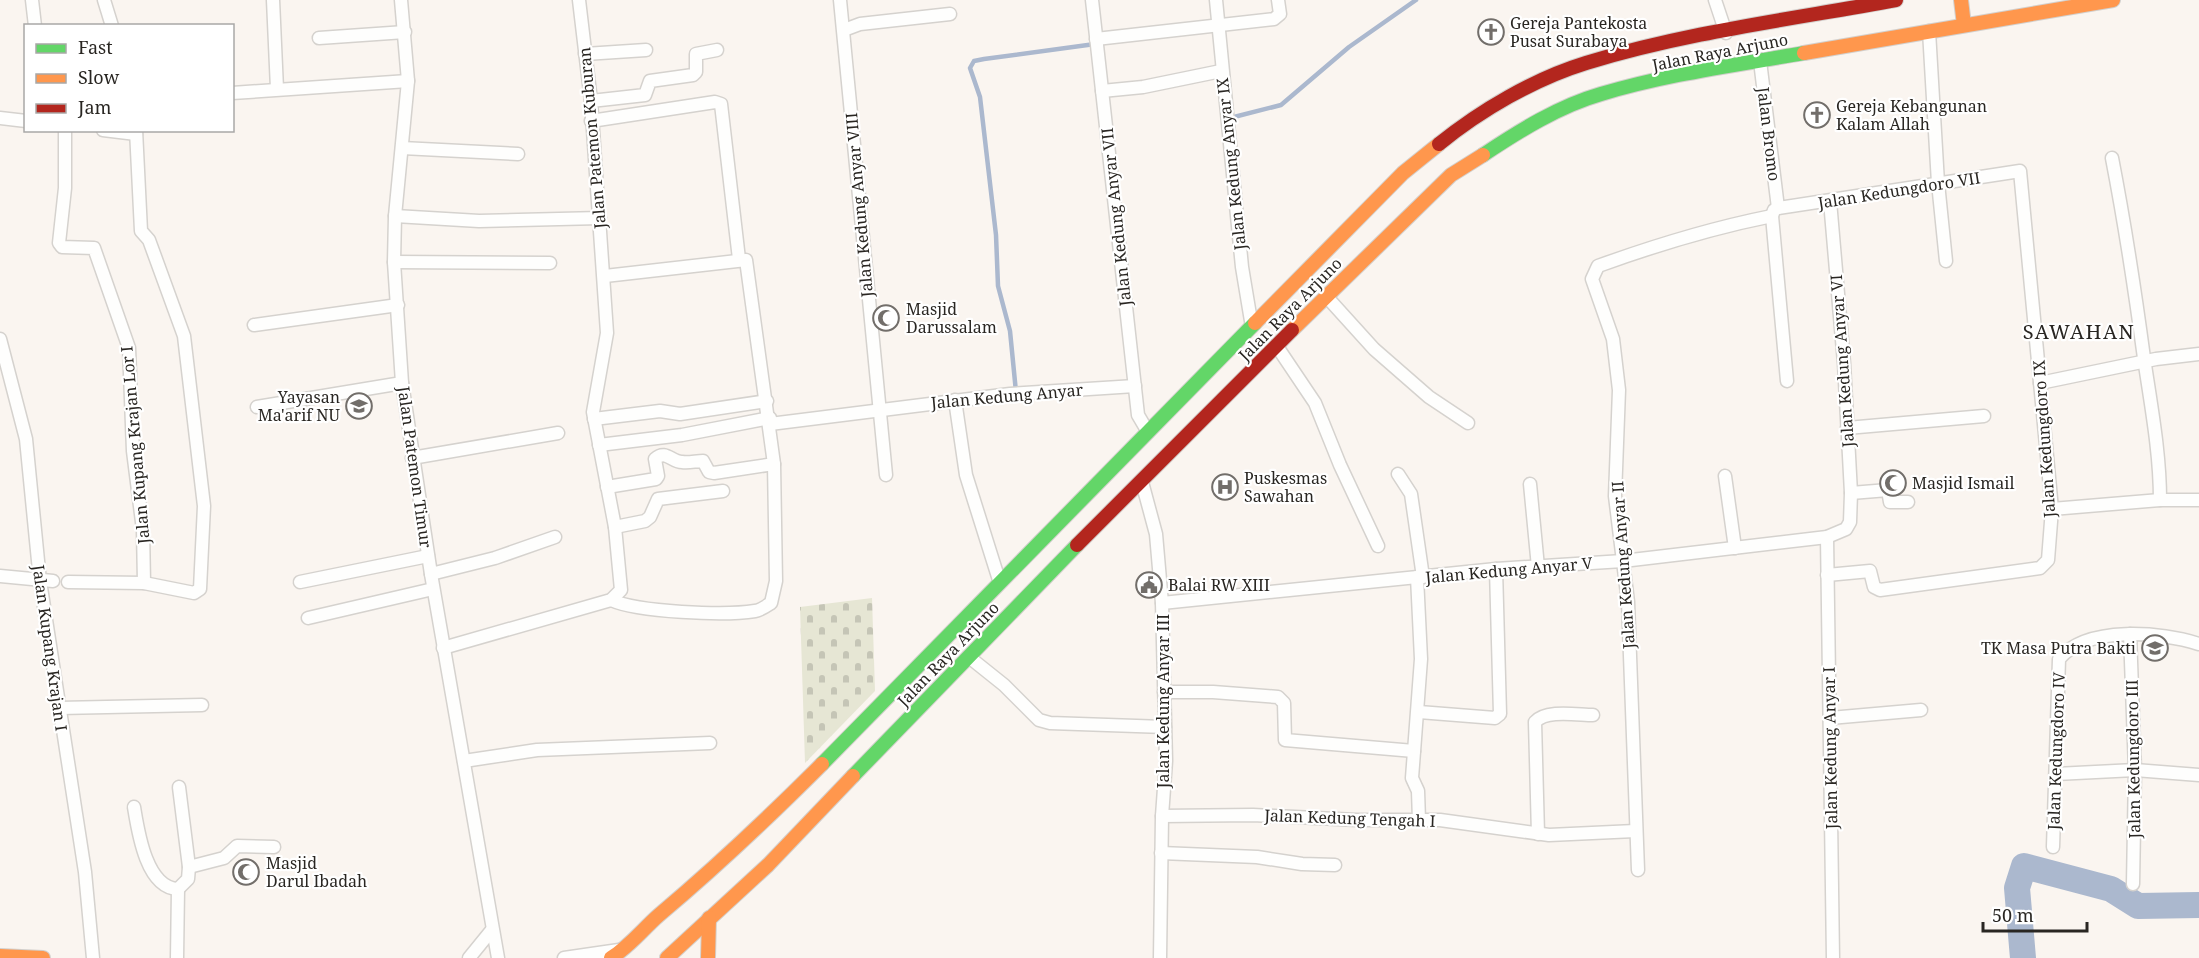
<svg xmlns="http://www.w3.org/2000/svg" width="2199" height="958" font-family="'Noto Serif',serif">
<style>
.cemetery{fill:url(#cemetery-stones)}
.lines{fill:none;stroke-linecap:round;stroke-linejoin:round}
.stream{stroke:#abb8ce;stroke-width:4.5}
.river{stroke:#abb8ce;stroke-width:26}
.street-casing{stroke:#d5d2ce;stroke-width:15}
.fast-casing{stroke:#d3d0cd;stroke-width:16}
.slow-casing{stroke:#d3d0cd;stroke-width:16}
.jam-casing{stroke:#d3d0cd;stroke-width:16}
.street{stroke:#fefefd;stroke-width:12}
.fast{stroke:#63d668;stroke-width:14}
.slow{stroke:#ff974d;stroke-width:14}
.jam{stroke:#b3261e;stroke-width:14}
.labels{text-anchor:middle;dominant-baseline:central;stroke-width:4.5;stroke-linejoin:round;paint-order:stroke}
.poi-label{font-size:16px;fill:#292622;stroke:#fff;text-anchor:start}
.street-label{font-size:16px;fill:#292622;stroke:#fff}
.quarter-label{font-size:20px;letter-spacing:1.5px;fill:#292622;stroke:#fff}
</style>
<defs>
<pattern id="cemetery-stones" width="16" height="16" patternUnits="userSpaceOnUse" patternTransform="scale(1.5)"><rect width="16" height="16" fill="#e6e6d4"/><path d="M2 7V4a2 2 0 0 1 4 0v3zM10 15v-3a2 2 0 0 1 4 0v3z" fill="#c5c5b6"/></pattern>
</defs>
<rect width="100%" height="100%" fill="#faf5f0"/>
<polygon class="cemetery" points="872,598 875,691 805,763 800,607"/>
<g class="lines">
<g class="stream">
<polyline points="1230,118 1281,105 1349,47 1416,0"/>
<polyline points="1016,392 1010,331 998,286 996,235 980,97 970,68 974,61 984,59 1095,44"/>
</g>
<polyline class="river" points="2023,958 2017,888 2024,866 2111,889 2138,906 2199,905"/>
<g class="street-casing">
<g id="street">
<polyline points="32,0 35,26"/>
<polyline points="104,0 112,26"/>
<polyline points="273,0 277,89"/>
<polyline points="401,0 408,81 395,216 394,262 402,383 431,574 498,958"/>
<polyline points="840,0 886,475"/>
<polyline points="1092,0 1138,415 1148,432"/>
<polyline points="1216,0 1242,267 1252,327"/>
<polyline points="1715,0 1726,33"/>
<polyline points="844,30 860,24 950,14"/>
<polyline points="1929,31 1938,183 1946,261"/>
<polyline points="319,38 405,32"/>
<polyline points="1096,39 1274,19 1280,14 1278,0"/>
<polyline points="585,54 646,50"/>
<polyline points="1760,61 1778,208"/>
<polyline points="1102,91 1143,87 1221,71"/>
<polyline points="232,93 408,81"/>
<polyline points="591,101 645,95 650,81 693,75 696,72 696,54 717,50"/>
<polyline points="0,118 26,121"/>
<polyline points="591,121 715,102 721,104 739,259"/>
<polyline points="65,130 65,188 59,243 62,247 94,248 129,348 133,451 143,530 144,583"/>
<polyline points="103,130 136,134"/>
<polyline points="402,148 518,154"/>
<path d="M2112,158C2125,225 2135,291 2144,358C2151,406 2160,452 2160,500"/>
<polyline points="1778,208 2020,171 2052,509 2048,560 2040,568 1880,590 1874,587 1870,571 1827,575"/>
<polyline points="1774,210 1772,216 1787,381"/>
<polyline points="395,216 479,221 600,218"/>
<polyline points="394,262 550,263"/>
<path d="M605,276L746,260L774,464L776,581L771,603C765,607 761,610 755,611C724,616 638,612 611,600"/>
<polyline points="1326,296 1374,349 1429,397 1468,423"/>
<polyline points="254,325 398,305"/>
<polyline points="0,339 26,439 40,581 85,872 93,958"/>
<polyline points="1276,345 1315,403 1340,465 1378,546"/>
<polyline points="2040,383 2156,359 2199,354"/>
<polyline points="955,400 966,475 999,580"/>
<polyline points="257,407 402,383"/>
<polyline points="594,419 660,411 680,414 767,401"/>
<polyline points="770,424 1010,394 1135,386"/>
<polyline points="1847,428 1984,416"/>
<polyline points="599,445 682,435 770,418"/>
<polyline points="412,458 558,433"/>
<polyline points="1398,474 1411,494 1423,577"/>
<polyline points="1725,476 1735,548"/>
<polyline points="1142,482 1156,534 1162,603 1166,761 1162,816 1160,958"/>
<polyline points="1530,484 1538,567"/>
<path d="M607,487L656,479L658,476L655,459C666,449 671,462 682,462C689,463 696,461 703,461L709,472L714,473L774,464"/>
<polyline points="1851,493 1888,490 1890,502 1908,502"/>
<polyline points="2052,509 2160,500 2199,500"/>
<polyline points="615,527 645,521 650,517 658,499 723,491"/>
<polyline points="1827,537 1833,958"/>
<polyline points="431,574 495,558 555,537"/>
<polyline points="0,576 53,581"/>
<polyline points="1417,577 1421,659 1412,778 1418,791 1419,820"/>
<polyline points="68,582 144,583 194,593 200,589 204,506 184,336 149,240 141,231 136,130"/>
<polyline points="300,582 428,556"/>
<polyline points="1162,603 1496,569 1623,561 1827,537 1846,529 1850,522 1851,493 1844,363 1830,201"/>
<polyline points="308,618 433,589"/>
<polyline points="2130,634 2135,770 2133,884"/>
<polyline points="443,648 611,600 621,590 615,527 593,412 607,333 591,101 579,0"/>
<polyline points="969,657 1004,685 1039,720 1050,723 1165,727"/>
<polyline points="1164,692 1213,692 1278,697 1284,703 1285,740 1414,751"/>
<polyline points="59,708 202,705"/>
<polyline points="1419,712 1495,718 1500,714 1496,569"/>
<polyline points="1830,718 1921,710"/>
<polyline points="464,761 537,750 710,743"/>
<polyline points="2056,774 2135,770 2199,775"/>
<path d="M134,807C138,831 146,888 178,889L188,879L189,867L179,787"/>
<polyline points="1162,816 1253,815 1357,820 1440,820 1549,835 1635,831"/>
<path d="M1538,834L1535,722C1546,709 1578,715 1593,715"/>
<path d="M2053,847L2059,659C2087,625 2162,632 2199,644"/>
<polyline points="1161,853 1257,857 1302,864 1335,865"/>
<polyline points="189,867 224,858 237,846 274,847"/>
<path d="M1638,870L1628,602L1615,496L1619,390L1613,339L1592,279L1598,266C1656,245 1712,228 1772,216"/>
<polyline points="177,958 178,889"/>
<polyline points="469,958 491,931"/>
<polyline points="564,958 619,950"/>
</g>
</g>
<g class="fast-casing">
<g id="fast">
<path d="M1483,155C1519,131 1559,106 1601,94C1667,74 1737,65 1804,53"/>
<polyline points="822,764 1255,323"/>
<polyline points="853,776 1077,545"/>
</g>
</g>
<g class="slow-casing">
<g id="slow">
<polyline points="1961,0 1964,25"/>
<polyline points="1804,53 2113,0"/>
<polyline points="1255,323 1403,173 1439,144"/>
<polyline points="1292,330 1451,175 1483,155"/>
<polyline points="0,956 43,958"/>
<path d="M611,958C630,946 643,929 659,915C716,867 769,817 822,764"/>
<polyline points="667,958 768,865 853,776"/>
<polyline points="708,958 709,918"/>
</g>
</g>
<g class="jam-casing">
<g id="jam">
<path d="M1439,144C1481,110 1534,79 1586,63C1687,32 1793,19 1896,0"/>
<polyline points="1077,545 1292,330"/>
</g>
</g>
<use href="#street" class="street"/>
<use href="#fast" class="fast"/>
<use href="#slow" class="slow"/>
<use href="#jam" class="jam"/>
</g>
<defs>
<g id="church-ring" transform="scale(1.35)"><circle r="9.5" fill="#fff" stroke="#726e6a" stroke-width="1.5"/><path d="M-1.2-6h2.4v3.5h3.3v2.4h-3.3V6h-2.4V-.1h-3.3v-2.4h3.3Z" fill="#726e6a"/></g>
<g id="mosque-ring" transform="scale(1.35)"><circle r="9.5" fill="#fff" stroke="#726e6a" stroke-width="1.5"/><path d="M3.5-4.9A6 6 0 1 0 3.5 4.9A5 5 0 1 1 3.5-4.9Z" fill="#726e6a"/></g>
<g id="school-ring" transform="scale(1.35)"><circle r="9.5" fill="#fff" stroke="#726e6a" stroke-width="1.5"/><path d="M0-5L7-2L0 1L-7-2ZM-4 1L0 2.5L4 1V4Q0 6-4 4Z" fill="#726e6a"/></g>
<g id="hospital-ring" transform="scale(1.35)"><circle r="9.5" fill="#fff" stroke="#726e6a" stroke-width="1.5"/><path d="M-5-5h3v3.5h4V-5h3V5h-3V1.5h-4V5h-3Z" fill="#726e6a"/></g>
<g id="civic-ring" transform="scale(1.35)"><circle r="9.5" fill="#fff" stroke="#726e6a" stroke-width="1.5"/><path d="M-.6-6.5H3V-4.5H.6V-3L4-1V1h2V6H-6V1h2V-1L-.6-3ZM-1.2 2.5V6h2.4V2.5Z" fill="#726e6a"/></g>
</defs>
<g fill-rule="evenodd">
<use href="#church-ring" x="1491" y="32"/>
<use href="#church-ring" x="1817" y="115"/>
<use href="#mosque-ring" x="886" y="318"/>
<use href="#school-ring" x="359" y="406"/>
<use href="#mosque-ring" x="1893" y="483"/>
<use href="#hospital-ring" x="1225" y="487"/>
<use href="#civic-ring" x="1149" y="585"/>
<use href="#school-ring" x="2155" y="648"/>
<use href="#mosque-ring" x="246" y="872"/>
</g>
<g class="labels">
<g class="poi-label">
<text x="1510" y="23">Gereja Pantekosta<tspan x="1510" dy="18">Pusat Surabaya</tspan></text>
<text x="1836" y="106">Gereja Kebangunan<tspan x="1836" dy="18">Kalam Allah</tspan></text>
<text x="906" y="309">Masjid<tspan x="906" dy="18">Darussalam</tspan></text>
<text x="340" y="397" text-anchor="end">Yayasan<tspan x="340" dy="18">Ma'arif NU</tspan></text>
<text x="1244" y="478">Puskesmas<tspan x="1244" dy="18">Sawahan</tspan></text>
<text x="1912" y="483">Masjid Ismail</text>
<text x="1168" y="585">Balai RW XIII</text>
<text x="2136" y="648" text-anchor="end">TK Masa Putra Bakti</text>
<text x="266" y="863">Masjid<tspan x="266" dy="18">Darul Ibadah</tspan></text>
</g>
<g class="street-label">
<text transform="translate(1720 52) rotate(-11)">Jalan Raya Arjuno</text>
<text transform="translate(1769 134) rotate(83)">Jalan Bromo</text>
<text transform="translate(592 138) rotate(-95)">Jalan Patemon Kuburan</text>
<text transform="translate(1231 164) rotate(-96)">Jalan Kedung Anyar IX</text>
<text transform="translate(1899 190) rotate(-9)">Jalan Kedungdoro VII</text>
<text transform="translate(859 205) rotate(-95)">Jalan Kedung Anyar VIII</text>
<text transform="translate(1116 217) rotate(-96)">Jalan Kedung Anyar VII</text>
<text transform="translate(1290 309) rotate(-45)">Jalan Raya Arjuno</text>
<text transform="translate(1842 361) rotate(-94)">Jalan Kedung Anyar VI</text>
<text transform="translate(1007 396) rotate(-5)">Jalan Kedung Anyar</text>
<text transform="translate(2044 439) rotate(-94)">Jalan Kedungdoro IX</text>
<text transform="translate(135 445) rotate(-95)">Jalan Kupang Krajan Lor I</text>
<text transform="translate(415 467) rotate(82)">Jalan Patemon Timur</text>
<text transform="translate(1623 565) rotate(-94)">Jalan Kedung Anyar II</text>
<text transform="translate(1509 570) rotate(-5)">Jalan Kedung Anyar V</text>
<text transform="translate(50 648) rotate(82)">Jalan Kupang Krajan I</text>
<text transform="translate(948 654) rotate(-46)">Jalan Raya Arjuno</text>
<text transform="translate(1163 701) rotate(-90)">Jalan Kedung Anyar III</text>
<text transform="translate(1830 748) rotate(-91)">Jalan Kedung Anyar I</text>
<text transform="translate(2056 751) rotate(-88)">Jalan Kedungdoro IV</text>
<text transform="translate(2133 759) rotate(-91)">Jalan Kedungdoro III</text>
<text transform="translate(1350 818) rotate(2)">Jalan Kedung Tengah I</text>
</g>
<g class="quarter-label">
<text x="2079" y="331">SAWAHAN</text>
</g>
</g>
<rect x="24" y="24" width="210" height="108" fill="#ffffff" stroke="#a9a8a7" stroke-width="1.5"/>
<rect x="36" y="44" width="30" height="9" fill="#63d668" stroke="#a9a8a7" stroke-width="1.5"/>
<text x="78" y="54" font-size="18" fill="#292622">Fast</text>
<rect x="36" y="74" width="30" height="9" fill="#ff974d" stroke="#a9a8a7" stroke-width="1.5"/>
<text x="78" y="84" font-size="18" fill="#292622">Slow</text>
<rect x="36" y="104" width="30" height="9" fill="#b3261e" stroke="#a9a8a7" stroke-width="1.5"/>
<text x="78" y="114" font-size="18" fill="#292622">Jam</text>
<path d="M1983 922v9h104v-9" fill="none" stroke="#292622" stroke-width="3"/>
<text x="1992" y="922" font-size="18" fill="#292622" stroke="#ffffff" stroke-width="4.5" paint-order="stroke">50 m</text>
</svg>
